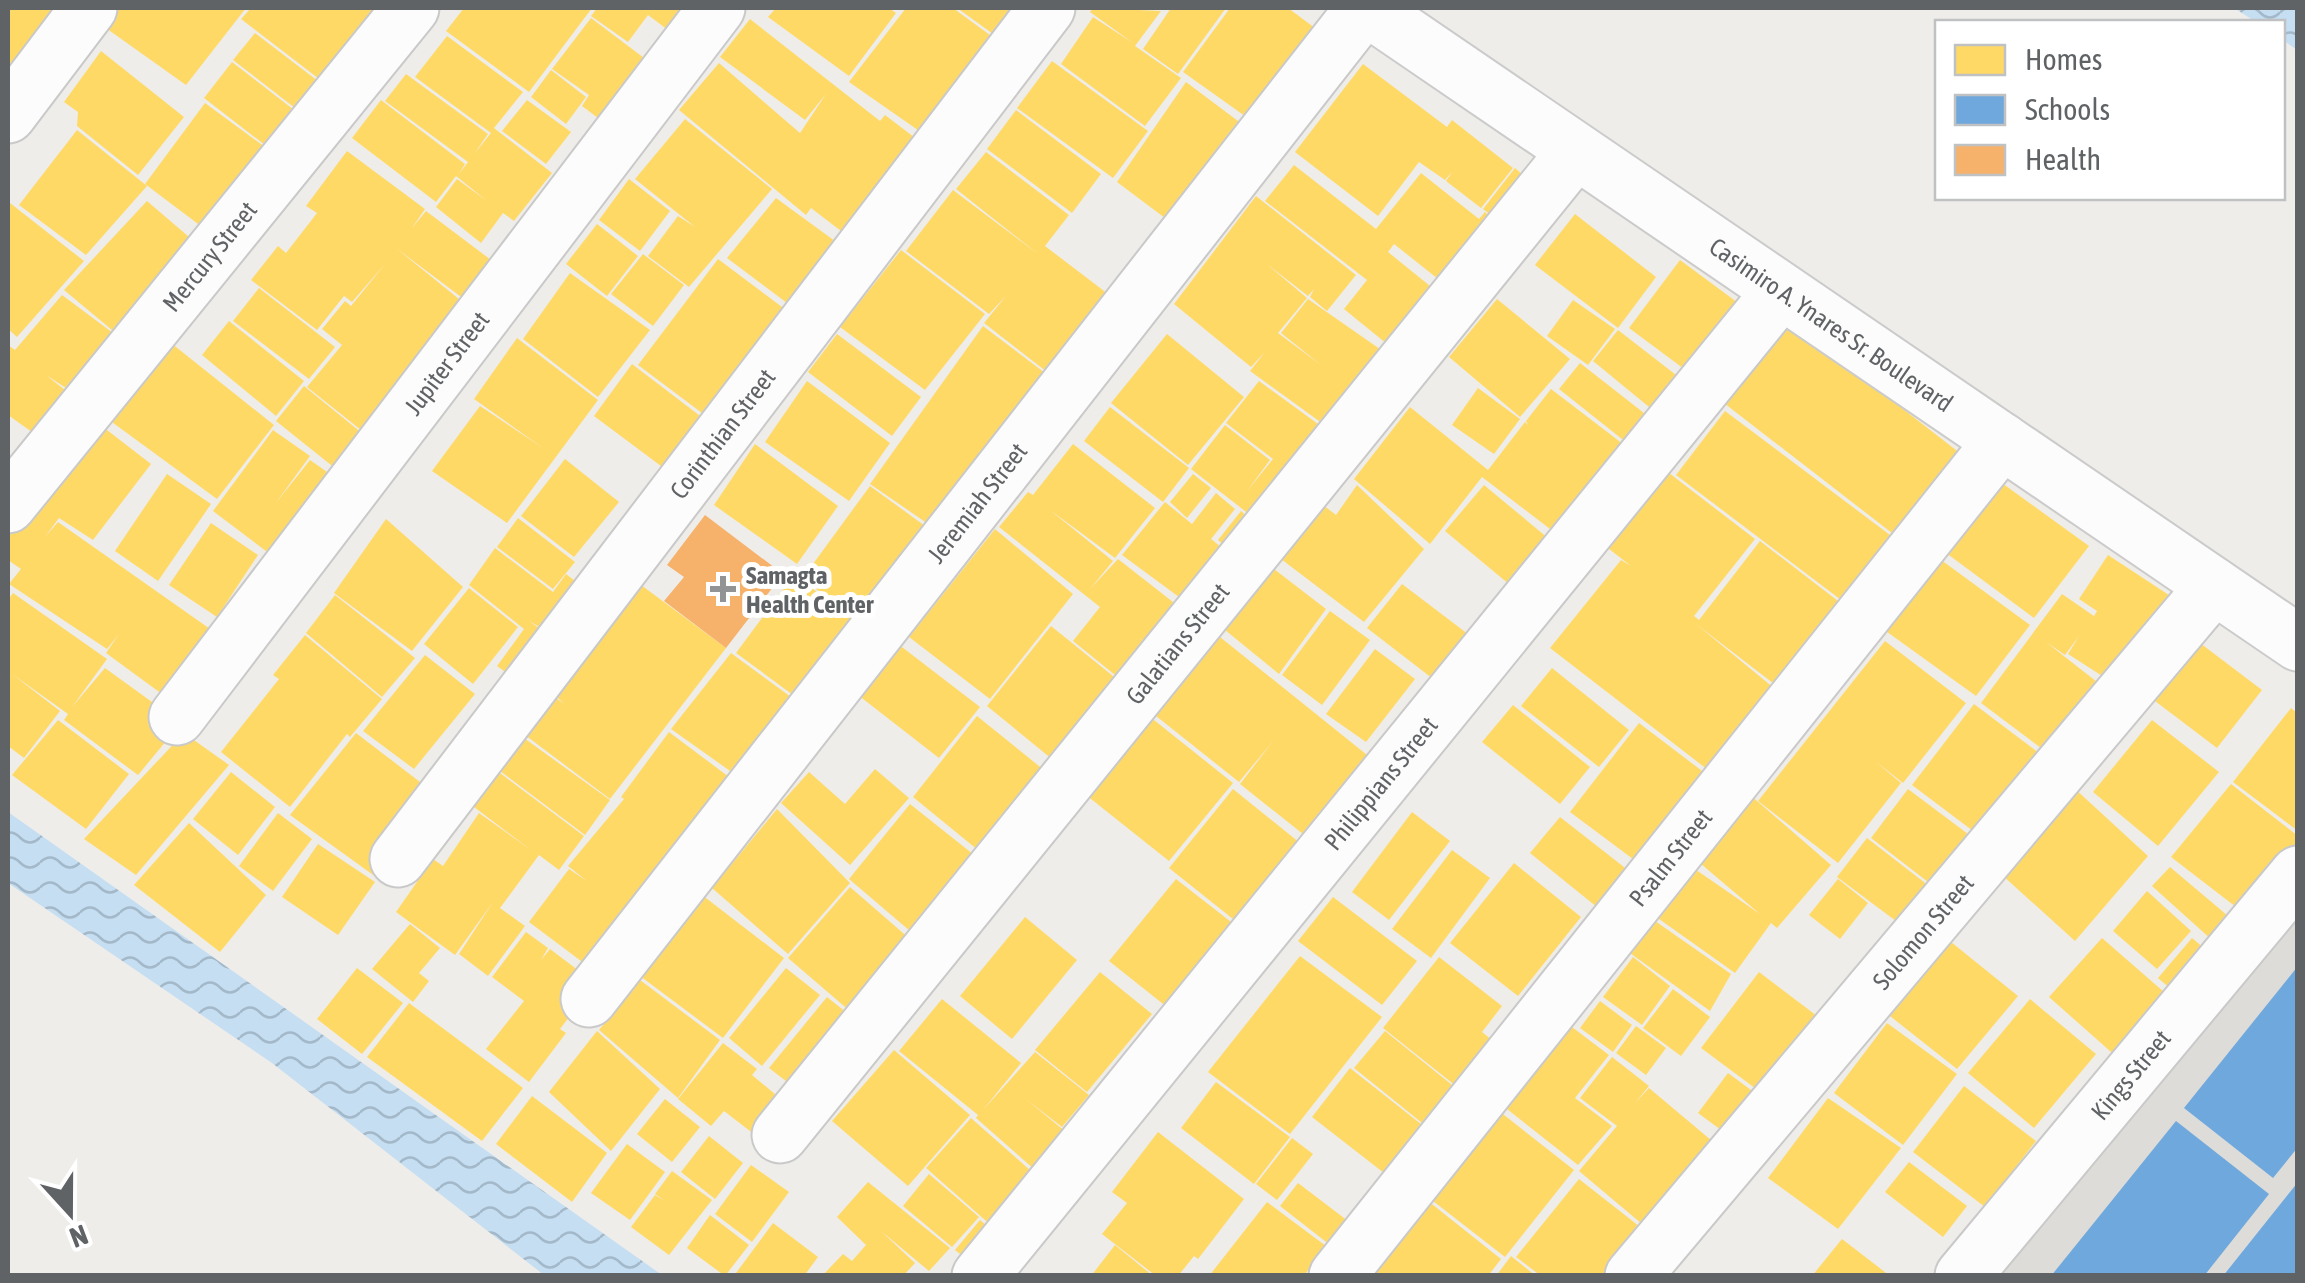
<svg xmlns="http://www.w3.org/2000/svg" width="2305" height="1283" font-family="'Asap Condensed',sans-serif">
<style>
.education{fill:#dedcd9}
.water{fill:url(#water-waves)}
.homes{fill:#ffd966}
.schools{fill:#6fa8dc}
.health{fill:#f6b26b}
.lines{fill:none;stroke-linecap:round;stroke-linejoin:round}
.minor-casing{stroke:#c9c9c9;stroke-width:59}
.secondary-casing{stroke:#cccbcb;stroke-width:59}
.minor{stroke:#fdfcfc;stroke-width:55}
.secondary{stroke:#fdfcfc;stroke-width:55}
.poi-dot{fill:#929394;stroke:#fff;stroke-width:4}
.labels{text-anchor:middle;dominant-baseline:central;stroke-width:10;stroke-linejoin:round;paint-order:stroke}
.street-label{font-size:25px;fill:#606366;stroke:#fff}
.poi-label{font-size:25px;font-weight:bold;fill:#606366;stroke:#fff;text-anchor:start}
</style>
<defs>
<pattern id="water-waves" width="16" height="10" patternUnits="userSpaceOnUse" patternTransform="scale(2.5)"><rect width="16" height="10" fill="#c5def2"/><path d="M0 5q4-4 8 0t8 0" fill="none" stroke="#a3b8c8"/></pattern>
</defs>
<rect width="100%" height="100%" fill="#efedea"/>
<polygon class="education" points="2297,901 2297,1275 1998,1275"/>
<g class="water">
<polygon points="2234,8 2297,8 2297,50 2283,40 2282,22 2256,22"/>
<polygon points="8,812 662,1275 544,1275 272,1063 8,883"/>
</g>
<g class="homes">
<polygon points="8,8 67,8 8,102"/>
<polygon points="117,8 246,8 186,85 103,26"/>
<polygon points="251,8 398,8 336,92 241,19"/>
<polygon points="464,8 592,8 529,92 446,31"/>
<polygon points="597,8 703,8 680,39 648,15 628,42 591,16"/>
<polygon points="776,8 889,8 896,13 849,76 768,17"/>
<polygon points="906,8 953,8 994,38 925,135 849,82"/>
<polygon points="957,8 1034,8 1007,44"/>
<polygon points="1093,8 1161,11 1135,46 1181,78 1145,126 1061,64 1093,17 1133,43 1090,12"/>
<polygon points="1171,8 1226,8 1178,74 1143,49"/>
<polygon points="1230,8 1288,8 1334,42 1266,131 1183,72"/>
<polygon points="591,18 660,70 614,130 582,106 589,95 552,69"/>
<polygon points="750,19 880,121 885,115 931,150 858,244 811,208 806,215 679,110 719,63 800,133 826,94 805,120 720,57"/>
<polygon points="255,33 335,94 313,122 233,60"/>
<polygon points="447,36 523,92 494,128 552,173 514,221 503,213 481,243 436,207 457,179 487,201 456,176 436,202 352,138 381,100 465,164 459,174 468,162 385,101 406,74 488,134 474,154 491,133 415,77"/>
<polygon points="101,51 184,117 138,175 77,126 78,112 64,102"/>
<polygon points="1052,61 1148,131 1113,178 1017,108"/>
<polygon points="232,62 311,123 283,159 204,98"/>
<polygon points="1363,64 1447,127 1452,120 1513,168 1481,208 1446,181 1452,172 1445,180 1419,162 1378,216 1295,152"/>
<polygon points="551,70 586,97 566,124 531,97"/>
<polygon points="1186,82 1254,133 1185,233 1117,182"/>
<polygon points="527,100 571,132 546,164 502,131"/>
<polygon points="205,103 280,158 218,239 145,184"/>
<polygon points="1016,110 1101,174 1072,213 987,149"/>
<polygon points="685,119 772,189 689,287 648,256 678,216 695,227 635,179"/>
<polygon points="77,130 147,186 86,255 19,205"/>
<polygon points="347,151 425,209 412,228 426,211 511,275 481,312 396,248 480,316 394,389 361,430 307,387 342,345 322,329 345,301 351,306 385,264 352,302 344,296 317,330 251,280 278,246 286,253 317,213 306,206"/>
<polygon points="986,152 1069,215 1045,246 1129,310 1047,372 984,323 1006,296 989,314 906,251 953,190 1038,254 956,189"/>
<polygon points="1294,165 1376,229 1421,173 1479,219 1485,212 1508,232 1457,294 1394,244 1388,252 1451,303 1387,344 1344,309 1367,280 1265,201"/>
<polygon points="1515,168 1541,191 1510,230 1483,209"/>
<polygon points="629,179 670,211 640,251 599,220"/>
<polygon points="1256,196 1356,275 1327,311 1310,297 1314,289 1308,296 1268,265 1307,298 1278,333 1321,365 1281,333 1308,299 1400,363 1341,437 1250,371 1265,352 1251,367 1174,304"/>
<polygon points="776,198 854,255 807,318 727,258"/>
<polygon points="147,201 203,249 130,345 64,290"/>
<polygon points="10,203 84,261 17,337 8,329"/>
<polygon points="1575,214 1656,277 1618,328 1535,265"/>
<polygon points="597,224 638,256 607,296 566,264"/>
<polygon points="901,250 985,314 925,390 840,327"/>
<polygon points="643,254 684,285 653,326 611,294"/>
<polygon points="718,259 798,319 718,425 638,365"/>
<polygon points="1680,260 1753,314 1703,383 1629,328"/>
<polygon points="570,273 650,330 598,397 523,339"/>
<polygon points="259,288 335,347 309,379 233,321"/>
<polygon points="62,295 113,333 66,388 46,375 80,402 46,442 8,415 8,345 15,350"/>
<polygon points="1497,299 1570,359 1520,417 1449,357"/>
<polygon points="1573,300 1615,329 1588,365 1547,336"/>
<polygon points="1784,317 1965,457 1901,540 1720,400"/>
<polygon points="229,321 304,381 276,416 202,355"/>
<polygon points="983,326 1057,382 947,537 870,484"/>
<polygon points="1618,330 1698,392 1671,425 1593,361"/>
<polygon points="837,334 921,397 892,436 808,372"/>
<polygon points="1167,334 1244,397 1188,465 1111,403"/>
<polygon points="517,338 598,400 507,523 432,471 480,406 543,448 474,399"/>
<polygon points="171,343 274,425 217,499 105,417"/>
<polygon points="1580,363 1658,424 1637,451 1559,389"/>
<polygon points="632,364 712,425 673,475 594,416"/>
<polygon points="807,381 890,443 849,501 765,442"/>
<polygon points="1259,381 1340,440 1268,529 1191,469 1225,425 1270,460 1247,491 1273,459 1226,423"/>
<polygon points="304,386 379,447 351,481 276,421"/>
<polygon points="1478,388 1520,419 1494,454 1452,425"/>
<polygon points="1551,389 1640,457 1571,545 1482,477 1430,544 1354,479 1410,407 1488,470 1525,422 1528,425 1526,421"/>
<polygon points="1110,407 1189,468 1163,502 1084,441"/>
<polygon points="1725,411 1902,544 1853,609 1676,475"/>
<polygon points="85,413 151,464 93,540 59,518 45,537 58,522 230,643 181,708 106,653 119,634 107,649 9,584 21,569 8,560 8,510"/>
<polygon points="273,430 310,456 275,504 310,460 347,486 287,567 213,511"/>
<polygon points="755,444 838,506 797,564 714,505"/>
<polygon points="1073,444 1155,508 1115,558 1050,510 1113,561 1090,589 1118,559 1196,620 1165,658 1138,637 1163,659 1136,692 1073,641 1100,607 999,527 1028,492 1033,495"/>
<polygon points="565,459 619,502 574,557 521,516"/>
<polygon points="1660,466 1755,539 1694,616 1699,620 1760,541 1851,611 1787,694 1696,624 1785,697 1721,780 1550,648 1621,560 1631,566 1600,542"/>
<polygon points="167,474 211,504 158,581 115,551"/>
<polygon points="1193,474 1211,488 1187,518 1170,502"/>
<polygon points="1995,478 2089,546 2034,618 1942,550"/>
<polygon points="1357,485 1424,549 1364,622 1281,559 1323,505 1336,515"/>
<polygon points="1484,485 1566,553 1527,599 1445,531"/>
<polygon points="870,486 943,539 874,630 802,579"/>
<polygon points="1216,493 1235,509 1211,539 1240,562 1198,611 1122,555 1165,502 1192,524"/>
<polygon points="1241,511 1259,526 1235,555 1218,540"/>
<polygon points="518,518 575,562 553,589 497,547"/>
<polygon points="386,519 463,587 412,651 334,593"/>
<polygon points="211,523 258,555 217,617 169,585"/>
<polygon points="995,529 1073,594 990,699 909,637"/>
<polygon points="495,548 553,592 566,574 588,591 555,636 529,621 553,638 519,682 497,666 524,629 469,585"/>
<polygon points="2108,555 2181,603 2124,690 2068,654 2079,636 2065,655 2046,642 2106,689 2053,757 1981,703 2062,594 2094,616 2097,611 2079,599"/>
<polygon points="1937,557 2030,625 1976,696 1883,629"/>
<polygon points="1274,569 1326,609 1279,674 1225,630"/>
<polygon points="794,575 867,629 808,706 736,653"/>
<polygon points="1402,584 1485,647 1450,692 1367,628"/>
<polygon points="641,585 726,648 610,799 525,735 555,697 564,704 556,696"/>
<polygon points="469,588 518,627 473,684 424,644"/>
<polygon points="13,593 107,659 72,707 105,668 181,723 138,775 64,720 68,714 12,674 60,711 24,758 8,746 8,600"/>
<polygon points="335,595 415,658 382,697 306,633"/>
<polygon points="1330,611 1370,640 1322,705 1282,675"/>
<polygon points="1051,626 1134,693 1069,773 987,706"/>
<polygon points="305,635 382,699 350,737 347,734 290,807 221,752 279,679 273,675"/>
<polygon points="1220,637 1387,771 1323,850 1240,784 1274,740 1239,782 1156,716"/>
<polygon points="2196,640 2262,690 2217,748 2151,698"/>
<polygon points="1885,641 1966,703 1903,783 1875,761 1901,783 1838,863 1758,801"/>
<polygon points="898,644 980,707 939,758 858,695"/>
<polygon points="1375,649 1415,679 1366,742 1326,714"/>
<polygon points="731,653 810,711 747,783 671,729"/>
<polygon points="425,655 475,694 414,769 363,731"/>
<polygon points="1552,668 1629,730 1599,767 1521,706"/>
<polygon points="1974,704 2047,759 1985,840 1912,785"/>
<polygon points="1513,705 1590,767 1560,804 1482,742"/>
<polygon points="2291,708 2298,714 2298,831 2233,782"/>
<polygon points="977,716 1060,783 995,864 913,797"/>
<polygon points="1149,716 1233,783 1169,861 1086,795"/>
<polygon points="58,720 129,774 86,829 12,775"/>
<polygon points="2152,720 2219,772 2158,846 2093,792"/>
<polygon points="1639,723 1714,780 1645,868 1570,812"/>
<polygon points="669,732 745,789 605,979 529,922 569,869 587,881 568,866 624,799 621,797"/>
<polygon points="184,733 229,765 136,875 84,839"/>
<polygon points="356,733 437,795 376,877 290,815"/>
<polygon points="524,738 610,800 585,835 500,771"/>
<polygon points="875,769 909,798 850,865 781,803 809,772 845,804"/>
<polygon points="231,772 275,807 238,855 193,819"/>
<polygon points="500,773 584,836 559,870 539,855 500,908 525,926 488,976 459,954 493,902 455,955 396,912 433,859 443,866 479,813 531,850 474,807"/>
<polygon points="2231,784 2298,836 2298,856 2249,917 2171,857"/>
<polygon points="2073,787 2148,856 2075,941 2002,875"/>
<polygon points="1233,789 1316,856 1253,935 1169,868"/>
<polygon points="1908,789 1980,843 1941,892 1871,838"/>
<polygon points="1749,794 1831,865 1777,928 1771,923 1735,973 1652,914 1689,865 1760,914 1694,858"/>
<polygon points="910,804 993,870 930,948 849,879"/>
<polygon points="777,809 850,883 788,954 712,888"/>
<polygon points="1412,812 1450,841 1389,920 1352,892"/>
<polygon points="278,813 312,839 273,891 239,866"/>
<polygon points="1560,817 1638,878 1608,916 1530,853"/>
<polygon points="189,823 266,895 220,952 134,885"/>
<polygon points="1867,838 1938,893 1908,930 1837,877"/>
<polygon points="318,844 375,882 338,935 282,897"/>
<polygon points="1452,850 1490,878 1431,958 1392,929"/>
<polygon points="1514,863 1581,917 1518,996 1450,943"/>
<polygon points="2170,867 2241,927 2222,949 2152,886"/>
<polygon points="1176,879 1249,936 1182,1019 1109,961"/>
<polygon points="1838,879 1868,903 1840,939 1809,915"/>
<polygon points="850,887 926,953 865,1024 788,958"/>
<polygon points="2147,891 2191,931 2157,969 2113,931"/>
<polygon points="702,895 784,958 723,1038 640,976"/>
<polygon points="1333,897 1417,961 1382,1005 1298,941"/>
<polygon points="1648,916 1731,974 1710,1011 1623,948"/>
<polygon points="1025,917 1077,960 1012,1039 960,996"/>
<polygon points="410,924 440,948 419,973 429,981 413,1002 372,969"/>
<polygon points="526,932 548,948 541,960 550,949 595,983 560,1029 566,1033 529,1082 486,1049 524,1001 492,977"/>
<polygon points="2102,938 2172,999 2119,1059 2049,997"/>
<polygon points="2192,938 2218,960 2185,1001 2158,978"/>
<polygon points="1951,942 2018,996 1957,1069 1890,1016"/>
<polygon points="1300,956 1382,1017 1290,1134 1208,1072"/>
<polygon points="1439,957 1502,1006 1482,1032 1502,1048 1466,1094 1383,1028"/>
<polygon points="1633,957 1670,986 1642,1025 1603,997"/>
<polygon points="357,968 403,1003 362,1054 317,1019"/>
<polygon points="786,968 820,995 762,1066 729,1038"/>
<polygon points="1100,972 1152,1014 1087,1092 1035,1050"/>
<polygon points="1759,972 1829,1025 1771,1100 1701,1048"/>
<polygon points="640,980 720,1040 678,1098 599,1030"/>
<polygon points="1673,989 1710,1017 1681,1056 1643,1028"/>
<polygon points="827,997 861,1024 804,1095 769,1068"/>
<polygon points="942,999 1021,1063 983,1110 1035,1052 1089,1095 1062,1127 1027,1100 1083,1146 1053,1186 976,1118 978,1115 899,1051"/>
<polygon points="2030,999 2096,1054 2034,1128 1968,1073"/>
<polygon points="1600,1001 1632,1025 1613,1052 1580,1028"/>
<polygon points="409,1003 523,1088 482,1141 367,1057"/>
<polygon points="1560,1018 1609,1055 1575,1098 1612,1126 1578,1165 1493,1098"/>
<polygon points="1887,1023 1957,1074 1903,1145 1834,1093"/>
<polygon points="1636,1026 1666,1048 1646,1075 1616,1053"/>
<polygon points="597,1031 660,1089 611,1151 549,1092"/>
<polygon points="1385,1031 1462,1093 1432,1131 1354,1068"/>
<polygon points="723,1043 757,1069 752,1075 787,1104 759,1138 724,1111 711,1126 678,1099"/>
<polygon points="894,1050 970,1115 908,1186 832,1121"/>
<polygon points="1612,1057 1649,1086 1635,1103 1649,1088 1718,1146 1648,1229 1579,1171 1617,1126 1580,1098"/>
<polygon points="1350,1068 1431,1132 1393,1180 1312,1117"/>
<polygon points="1728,1073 1766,1101 1736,1141 1698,1113"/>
<polygon points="1216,1082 1290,1137 1254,1184 1181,1128"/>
<polygon points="1964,1086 2036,1141 1985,1207 1913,1152"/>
<polygon points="532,1096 607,1153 572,1202 496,1144"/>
<polygon points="1828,1098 1901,1148 1838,1229 1768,1178"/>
<polygon points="665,1099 700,1127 672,1162 637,1134"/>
<polygon points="1494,1107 1574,1170 1505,1257 1424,1194"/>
<polygon points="971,1118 1047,1185 1002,1235 926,1168"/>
<polygon points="1158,1132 1244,1199 1198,1259 1194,1256 1178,1276 1156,1276 1102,1234 1127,1203 1112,1192"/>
<polygon points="709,1136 743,1163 715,1199 681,1172"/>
<polygon points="1292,1138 1313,1154 1277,1200 1256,1184"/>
<polygon points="627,1144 665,1172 630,1220 591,1193"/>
<polygon points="1909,1162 1967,1206 1943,1237 1885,1192"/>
<polygon points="751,1165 789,1192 752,1242 715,1214"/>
<polygon points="672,1171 712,1200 669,1255 631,1227 655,1195 665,1201 655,1194"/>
<polygon points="929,1174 979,1217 952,1247 903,1206"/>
<polygon points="1579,1179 1644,1230 1608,1276 1541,1276 1516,1257"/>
<polygon points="868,1182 950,1248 929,1271 881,1231 915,1263 903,1276 822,1276 843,1254 852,1261 866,1245 837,1217"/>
<polygon points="1298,1183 1348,1221 1330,1245 1280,1206"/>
<polygon points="1418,1193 1501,1259 1488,1276 1381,1276 1363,1262"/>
<polygon points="1267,1202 1326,1246 1306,1273 1209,1276"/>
<polygon points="710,1215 749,1245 725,1276 687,1248"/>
<polygon points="980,1220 1004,1240 979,1269 955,1250"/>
<polygon points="773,1223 818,1257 804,1276 738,1276 736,1273"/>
<polygon points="1842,1239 1890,1276 1812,1276"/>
<polygon points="1115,1245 1153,1276 1091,1276"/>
<polygon points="1511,1256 1536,1276 1496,1276"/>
</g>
<g class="schools">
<polygon points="2298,966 2298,1147 2273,1178 2184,1108"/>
<polygon points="2176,1121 2269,1194 2204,1276 2051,1276"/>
<polygon points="2298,1182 2298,1276 2223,1276"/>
</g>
<polygon class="health" points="705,515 783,574 726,648 664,601 684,577 667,565"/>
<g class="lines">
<g class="minor-casing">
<g id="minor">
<polyline points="8,115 89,8"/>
<path id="s1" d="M8,505L411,8"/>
<path id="s2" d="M177,717L717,8"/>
<path id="s3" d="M398,859L1047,8"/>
<path id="s4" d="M589,999L1364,8"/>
<path id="s5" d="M780,1135L1576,151"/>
<path id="s6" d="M980,1276L1781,291"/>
<path id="s7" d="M1337,1276L2002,441"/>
<path id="s8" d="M1633,1276L2214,586"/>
<path id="s9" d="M1963,1276L2298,874"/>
</g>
</g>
<g class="secondary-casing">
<g id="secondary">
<path id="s10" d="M1367,8L2298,643"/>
</g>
</g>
<use href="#minor" class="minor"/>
<use href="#secondary" class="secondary"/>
</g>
<path class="poi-dot" d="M718 574h10v10h10v10h-10v10h-10v-10h-10v-10h10z"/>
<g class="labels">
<g class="street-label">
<text stroke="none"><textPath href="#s1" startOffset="320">Mercury Street</textPath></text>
<text stroke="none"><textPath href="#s10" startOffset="562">Casimiro A. Ynares Sr. Boulevard</textPath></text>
<text stroke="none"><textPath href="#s2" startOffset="445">Jupiter Street</textPath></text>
<text stroke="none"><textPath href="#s3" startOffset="535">Corinthian Street</textPath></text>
<text stroke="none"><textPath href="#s4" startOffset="630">Jeremiah Street</textPath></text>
<text stroke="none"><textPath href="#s5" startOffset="632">Galatians Street</textPath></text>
<text stroke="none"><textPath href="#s6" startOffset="635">Philippians Street</textPath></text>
<text stroke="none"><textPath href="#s7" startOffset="535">Psalm Street</textPath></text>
<text stroke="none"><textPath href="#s8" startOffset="450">Solomon Street</textPath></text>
<text stroke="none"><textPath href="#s9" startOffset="262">Kings Street</textPath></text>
</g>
<g class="poi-label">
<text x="746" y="575">Samagta<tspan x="746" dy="29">Health Center</tspan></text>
</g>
</g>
<rect width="2305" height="1283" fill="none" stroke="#606366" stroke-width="20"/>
<rect x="1935" y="20" width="350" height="180" fill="#ffffff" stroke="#bfc1c2" stroke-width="2.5"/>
<rect x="1955" y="45" width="50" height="30" fill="#ffd966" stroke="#bfc1c2" stroke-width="2.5"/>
<text x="2025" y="70" font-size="30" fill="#606366">Homes</text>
<rect x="1955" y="95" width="50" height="30" fill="#6fa8dc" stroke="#bfc1c2" stroke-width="2.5"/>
<text x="2025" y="120" font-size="30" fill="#606366">Schools</text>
<rect x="1955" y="145" width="50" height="30" fill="#f6b26b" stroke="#bfc1c2" stroke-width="2.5"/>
<text x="2025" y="170" font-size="30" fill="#606366">Health</text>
<g transform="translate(70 1213) rotate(159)" stroke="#ffffff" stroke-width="8" paint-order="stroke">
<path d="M0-8L18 38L0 25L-18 38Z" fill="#606366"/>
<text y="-15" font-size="28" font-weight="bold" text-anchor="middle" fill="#606366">N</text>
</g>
</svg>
